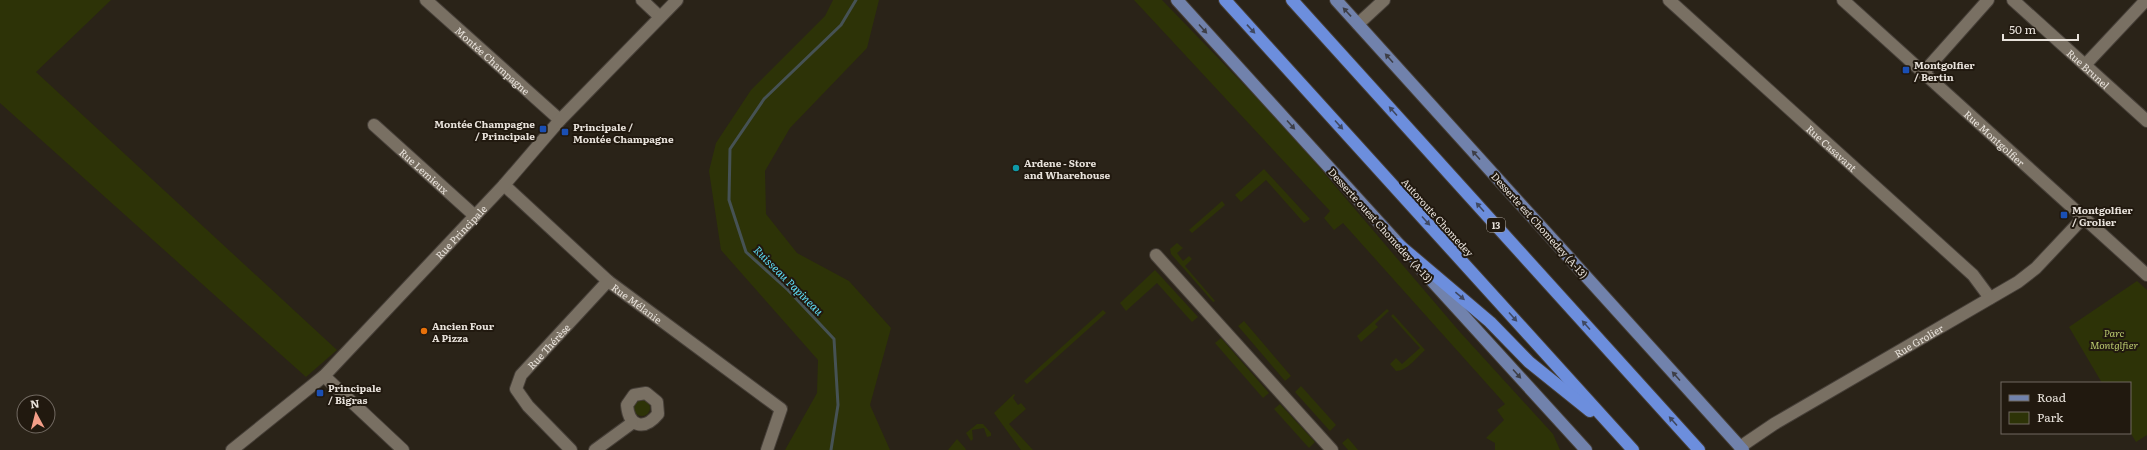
<svg xmlns="http://www.w3.org/2000/svg" width="2147" height="450" font-family="Literata,serif">
<style>
.green{fill:#2d3307}
.lines{fill:none;stroke-linecap:round;stroke-linejoin:round}
.stream{stroke:#465254;stroke-width:3}
.minor-casing{stroke:#463f38;stroke-width:14}
.tertiary-casing{stroke:#463f38;stroke-width:14}
.primary-casing{stroke:#463f38;stroke-width:14}
.motorway-casing{stroke:#463f38;stroke-width:14}
.minor{stroke:#797063;stroke-width:12}
.tertiary{stroke:#797063;stroke-width:12}
.primary{stroke:#7182ac;stroke-width:12}
.motorway{stroke:#6c8edd;stroke-width:12}
.oneway{fill:#3d3e46}
.oneway2{fill:#3f4861}
.transit-dot{fill:#1a4fb4;stroke:#21190f;stroke-width:1.5}
.culture-dot{fill:#0f9aa8;stroke:#21190f;stroke-width:1.5}
.food-dot{fill:#e8710a;stroke:#21190f;stroke-width:1.5}
.labels{text-anchor:middle;dominant-baseline:central;stroke-width:4;stroke-linejoin:round;paint-order:stroke}
.shield{fill:#21190f;stroke:#aca69e;stroke-width:1}
.shield-label{font-size:9px;font-weight:bold;fill:#e8e2db}
.street-label{font-size:10px;fill:#e8e2db;stroke:#21190f}
.poi-label{font-size:10px;font-weight:bold;fill:#e8e2db;stroke:#21190f;text-anchor:start}
.park-label{font-size:10px;font-style:italic;fill:#b9c86e;stroke:#21190f}
.water-label{font-size:11px;font-style:italic;fill:#5eddf6;stroke:#21190f}
</style>
<rect width="100%" height="100%" fill="#2a2318"/>
<g class="green">
<polygon points="0,0 111,0 36,72 337,350 306,377 0,103"/>
<polygon points="833,0 879,0 867,48 790,128 765,171 766,214 797,253 849,281 891,328 870,405 890,450 785,450 817,393 818,360 721,250 709,171 716,143 751,90 825,16"/>
<polygon points="1134,0 1162,0 1284,126 1459,331 1553,434 1560,450 1495,450 1495,443 1486,438 1504,420 1497,410 1505,404 1343,223 1334,230 1324,218 1330,211"/>
<polygon points="1264,169 1310,219 1304,223 1266,180 1241,202 1235,195"/>
<polygon points="1222,201 1225,205 1192,233 1189,230"/>
<polygon points="1177,243 1183,248 1177,253 1183,261 1189,256 1192,259 1185,266 1215,301 1213,302 1171,254 1170,249"/>
<polygon points="1155,270 1198,317 1192,322 1157,283 1126,311 1120,303"/>
<polygon points="2137,281 2147,290 2147,435 2136,442 2130,432 2130,383 2102,383 2069,327"/>
<polygon points="1387,309 1389,311 1375,324 1378,327 1361,342 1357,336"/>
<polygon points="1103,310 1106,313 1027,384 1024,381"/>
<path d="M1393,314L1425,350C1417,357 1407,371 1396,371L1390,364L1396,358L1402,364L1420,348L1391,316Z"/>
<polygon points="1244,321 1291,376 1285,381 1238,326"/>
<polygon points="1221,338 1269,393 1263,398 1215,343"/>
<polygon points="1301,386 1336,425 1330,431 1295,392"/>
<polygon points="1014,394 1015,395 1013,398 1018,405 1021,403 1026,409 1009,424 1033,450 1021,450 994,413"/>
<circle cx="642" cy="408" r="8"/>
<polygon points="1280,404 1315,442 1309,448 1274,409"/>
<polygon points="977,424 983,424 991,433 991,436 987,437 984,428 972,430 973,439 971,441 966,433"/>
<polygon points="1348,438 1358,450 1348,450 1342,443"/>
<polygon points="957,439 965,448 966,450 948,450"/>
</g>
<g class="lines">
<polyline class="stream" points="831,450 838,405 834,339 788,290 746,252 729,200 730,149 764,99 841,25 856,0"/>
<g class="minor-casing">
<g id="minor">
<polyline points="642,0 660,17"/>
<path id="s1" d="M1669,0L1973,275L1990,298"/>
<path id="s2" d="M1843,0L2147,275"/>
<path id="s3" d="M2013,0L2147,121"/>
<polyline points="1358,24 1384,0"/>
<polyline points="2085,65 2146,0"/>
<polyline points="1923,73 1988,0"/>
<path id="s4" d="M374,125L475,216"/>
<path id="s5" d="M504,185L608,281L781,409L767,450"/>
<polyline points="1156,255 1332,450"/>
<polyline points="324,376 403,450"/>
<path d="M646,393L657,402L658,414C644,431 629,427 627,405L634,395Z"/>
<path id="s6" d="M1740,447L1774,424L2018,282L2036,268L2083,218"/>
<path id="s7" d="M571,450L528,406L516,389L521,375L608,281"/>
<polyline points="595,450 632,423"/>
</g>
</g>
<g class="tertiary-casing">
<g id="tertiary">
<path id="s8" d="M426,0L560,120"/>
<path id="s9" d="M232,450L324,376L504,185L560,120L677,0"/>
</g>
</g>
<g class="primary-casing">
<g id="primary">
<polyline points="1177,0 1405,251"/>
<polyline points="1336,0 1743,450"/>
<polyline points="1421,269 1586,450"/>
</g>
</g>
<g class="motorway-casing">
<g id="motorway">
<polyline points="1225,0 1633,450"/>
<polyline points="1292,0 1699,450"/>
<polyline points="1398,244 1490,322 1529,362 1590,411"/>
</g>
</g>
<use href="#minor" class="minor"/>
<use href="#tertiary" class="tertiary"/>
<use href="#primary" class="primary"/>
<use href="#motorway" class="motorway"/>
</g>
<defs><path id="oneway-solid" d="M-6-.8H1V-3.2L6.5 0L1 3.2V.8H-6Z"/></defs>
<g class="oneway">
<use href="#oneway-solid" transform="translate(1347 12) rotate(-133)"/>
<use href="#oneway-solid" transform="translate(1203 29) rotate(48)"/>
<use href="#oneway-solid" transform="translate(1389 58) rotate(-132)"/>
<use href="#oneway-solid" transform="translate(1291 125) rotate(48)"/>
<use href="#oneway-solid" transform="translate(1476 155) rotate(-132)"/>
<use href="#oneway-solid" transform="translate(1517 374) rotate(48)"/>
<use href="#oneway-solid" transform="translate(1676 376) rotate(-132)"/>
</g>
<g class="oneway2">
<use href="#oneway-solid" transform="translate(1251 29) rotate(47)"/>
<use href="#oneway-solid" transform="translate(1393 111) rotate(-132)"/>
<use href="#oneway-solid" transform="translate(1339 125) rotate(48)"/>
<use href="#oneway-solid" transform="translate(1480 207) rotate(-132)"/>
<use href="#oneway-solid" transform="translate(1426 221) rotate(48)"/>
<use href="#oneway-solid" transform="translate(1460 296) rotate(40)"/>
<use href="#oneway-solid" transform="translate(1513 317) rotate(48)"/>
<use href="#oneway-solid" transform="translate(1586 325) rotate(-132)"/>
<use href="#oneway-solid" transform="translate(1673 421) rotate(-132)"/>
</g>
<g class="transit-dot">
<rect x="1902" y="66" width="8" height="8" rx="2"/>
<rect x="539" y="125" width="8" height="8" rx="2"/>
<rect x="561" y="128" width="8" height="8" rx="2"/>
<rect x="2060" y="211" width="8" height="8" rx="2"/>
<rect x="316" y="389" width="8" height="8" rx="2"/>
</g>
<circle class="culture-dot" cx="1016" cy="168" r="4"/>
<circle class="food-dot" cx="424" cy="331" r="4"/>
<g class="labels">
<rect class="shield" x="1487" y="218" width="18" height="14" rx="3"/>
<g class="shield-label">
<text x="1496" y="225">13</text>
</g>
<g class="street-label">
<text stroke="none"><textPath href="#s8" startOffset="90">Montée Champagne</textPath></text>
<text stroke="none"><textPath href="#s3" startOffset="102">Rue Brunel</textPath></text>
<text stroke="none"><textPath href="#s2" startOffset="205">Rue Montgolfier</textPath></text>
<text stroke="none"><textPath href="#s1" startOffset="220">Rue Casavant</textPath></text>
<text stroke="none"><textPath href="#s4" startOffset="68">Rue Lemieux</textPath></text>
<text transform="translate(1438 217) rotate(48)">Autoroute Chomedey</text>
<text transform="translate(1381 225) rotate(48)">Desserte ouest Chomedey (A-13)</text>
<text transform="translate(1540 225) rotate(48)">Desserte est Chomedey (A-13)</text>
<text stroke="none"><textPath href="#s9" startOffset="317">Rue Principale</textPath></text>
<text stroke="none"><textPath href="#s5" startOffset="178">Rue Mélanie</textPath></text>
<text stroke="none"><textPath href="#s6" startOffset="208">Rue Grolier</textPath></text>
<text stroke="none"><textPath href="#s7" startOffset="137">Rue Thérèse</textPath></text>
</g>
<g class="poi-label">
<text x="1914" y="64">Montgolfier<tspan x="1914" dy="12">/ Bertin</tspan></text>
<text x="535" y="123" text-anchor="end">Montée Champagne<tspan x="535" dy="12">/ Principale</tspan></text>
<text x="573" y="126">Principale /<tspan x="573" dy="12">Montée Champagne</tspan></text>
<text x="1024" y="162">Ardene - Store<tspan x="1024" dy="12">and Wharehouse</tspan></text>
<text x="2072" y="209">Montgolfier<tspan x="2072" dy="12">/ Grolier</tspan></text>
<text x="432" y="325">Ancien Four<tspan x="432" dy="12">A Pizza</tspan></text>
<text x="328" y="387">Principale<tspan x="328" dy="12">/ Bigras</tspan></text>
</g>
<g class="park-label">
<text x="2114" y="332">Parc<tspan x="2114" dy="12">Montglfier</tspan></text>
</g>
<g class="water-label">
<text transform="translate(789 280) rotate(45)">Ruisseau Papineau</text>
</g>
</g>
<rect x="2001" y="382" width="130" height="52" fill="#21190f" stroke="#716961"/>
<rect x="2009" y="395" width="20" height="6" fill="#7182ac" stroke="#716961"/>
<text x="2037" y="402" font-size="12" fill="#e8e2db">Road</text>
<rect x="2009" y="412" width="20" height="12" fill="#2d3307" stroke="#716961"/>
<text x="2037" y="422" font-size="12" fill="#e8e2db">Park</text>
<g transform="translate(36 414) rotate(353)"><circle r="19" fill="#21190f" stroke="#716961"/>
<path d="M0-3L7 15L0 10L-7 15Z" fill="#f49e88"/>
<text y="-6" font-size="11" font-weight="bold" text-anchor="middle" fill="#e8e2db">N</text>
</g>
<path d="M2003 34v6h75v-6" fill="none" stroke="#e8e2db" stroke-width="2"/>
<text x="2009" y="34" font-size="12" fill="#e8e2db" stroke="#21190f" stroke-width="3" paint-order="stroke">50 m</text>
</svg>
